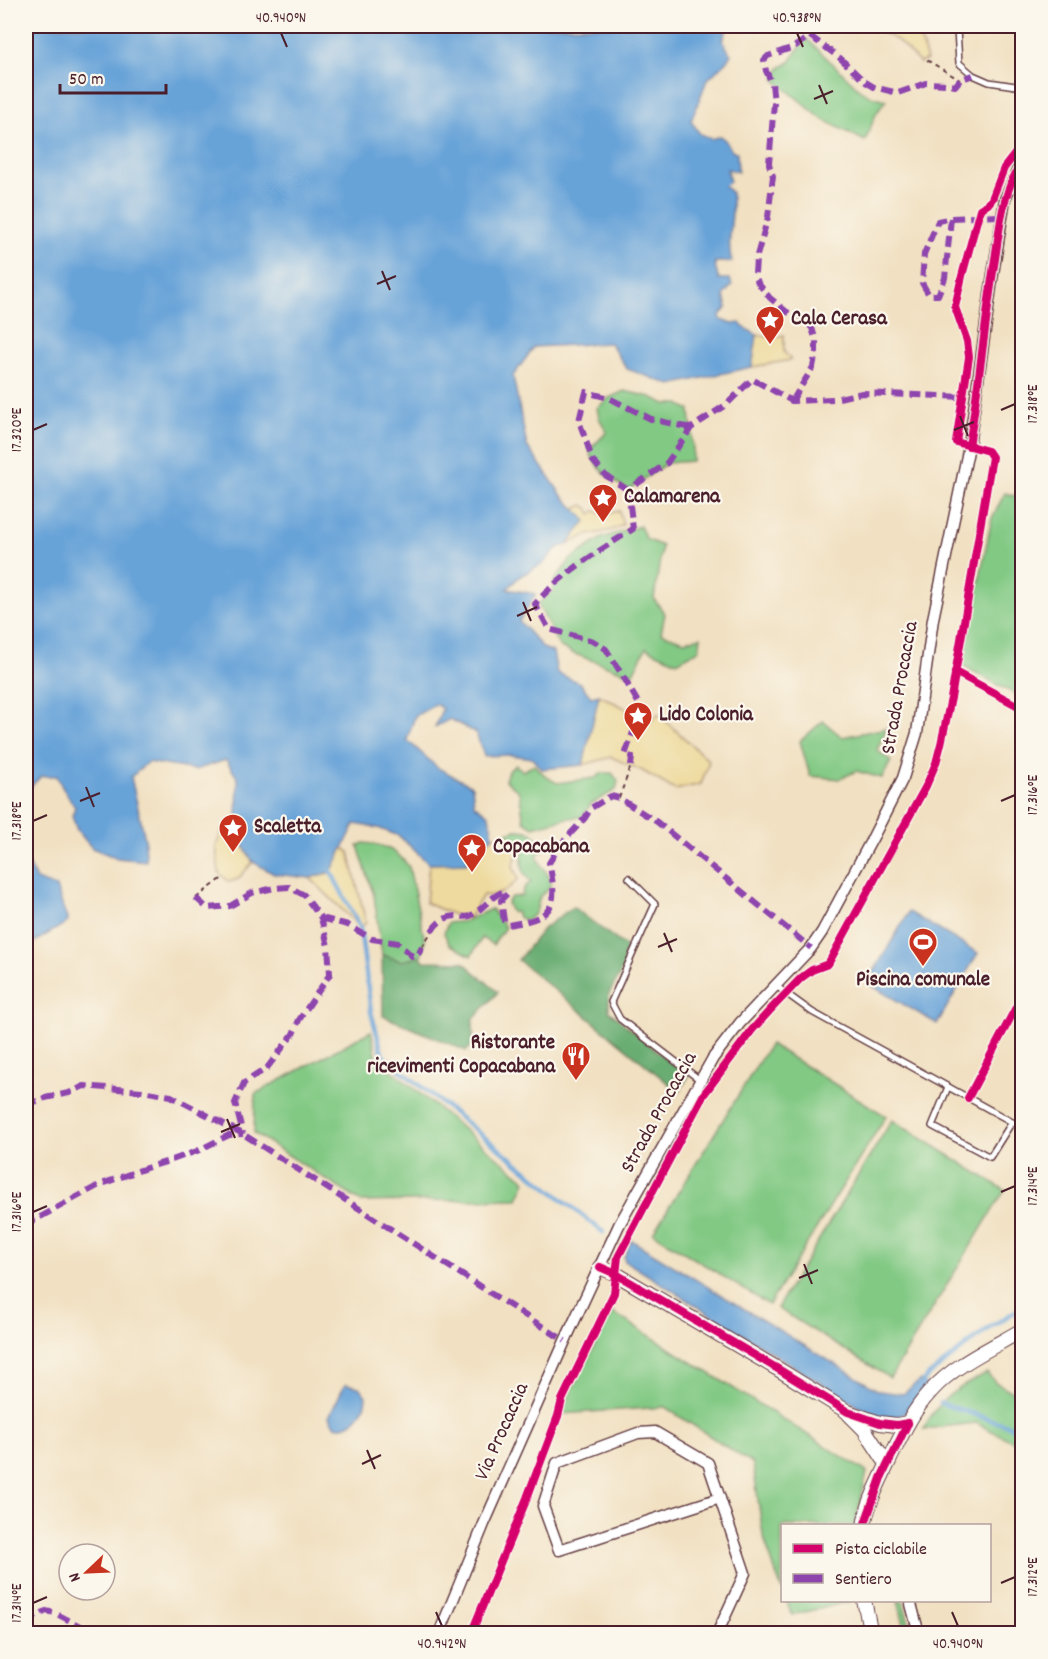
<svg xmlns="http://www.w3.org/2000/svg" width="1048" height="1659" font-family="Dekko,sans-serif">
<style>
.green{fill:#82c984;stroke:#667458;stroke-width:1.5}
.forest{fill:#69ad72;stroke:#5a664e;stroke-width:1.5}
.sand{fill:#eeda9e;stroke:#9c7c64;stroke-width:1.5}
.water{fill:#67a3d8;stroke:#586182;stroke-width:1.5}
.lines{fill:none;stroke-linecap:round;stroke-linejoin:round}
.stream{stroke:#67a3d8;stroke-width:4.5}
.service-casing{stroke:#633c42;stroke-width:8}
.minor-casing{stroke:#633c42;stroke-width:13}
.tertiary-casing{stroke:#633c42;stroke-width:16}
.path{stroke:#633c42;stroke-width:2;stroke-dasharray:4.5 4.5;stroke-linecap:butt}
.service{stroke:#fff;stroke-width:5}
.minor{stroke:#fff;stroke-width:10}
.tertiary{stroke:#fff;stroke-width:14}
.quiet{stroke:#8e44ad;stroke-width:6;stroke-dasharray:12 6;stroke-linecap:butt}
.cycleway-casing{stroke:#fbf7ec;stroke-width:11}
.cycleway{stroke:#d6006c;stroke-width:8}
.ticks{fill:none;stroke:#4a1f2b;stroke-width:2}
.labels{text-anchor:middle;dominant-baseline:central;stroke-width:4.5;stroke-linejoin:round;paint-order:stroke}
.poi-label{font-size:21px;font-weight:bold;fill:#4a1f2b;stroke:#fbf7ec;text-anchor:start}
.street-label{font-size:21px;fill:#4a1f2b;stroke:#fbf7ec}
.neatline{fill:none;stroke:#4a1f2b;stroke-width:2}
.ticks-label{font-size:15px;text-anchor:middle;fill:#4a1f2b}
</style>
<rect width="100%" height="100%" fill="#fbf7ec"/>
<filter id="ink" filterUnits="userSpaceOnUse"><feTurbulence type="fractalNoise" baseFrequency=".0167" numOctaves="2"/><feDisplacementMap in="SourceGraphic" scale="12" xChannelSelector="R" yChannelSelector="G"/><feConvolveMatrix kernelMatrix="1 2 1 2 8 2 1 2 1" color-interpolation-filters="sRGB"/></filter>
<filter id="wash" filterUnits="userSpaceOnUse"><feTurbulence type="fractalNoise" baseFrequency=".008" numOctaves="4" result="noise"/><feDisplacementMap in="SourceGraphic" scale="24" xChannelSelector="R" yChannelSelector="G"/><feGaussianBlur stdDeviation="1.35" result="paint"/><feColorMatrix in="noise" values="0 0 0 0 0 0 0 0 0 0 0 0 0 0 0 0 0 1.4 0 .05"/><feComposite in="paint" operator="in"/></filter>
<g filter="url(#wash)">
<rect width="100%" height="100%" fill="#f1e0c1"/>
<g class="green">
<polygon points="807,39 860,90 871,96 886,100 876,114 865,141 822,119 775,80 780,68 791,61 796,52"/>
<path d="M624,391L651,397L666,404H679L690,410L693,449L692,461L667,463L628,490C611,479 596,470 589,450L607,432L599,418L597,408L609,398Z"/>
<polygon points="1005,493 1022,498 1022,698 962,665 992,518"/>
<polygon points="640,526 646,539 662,546 654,599 665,614 661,633 684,641 701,637 699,650 677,662 646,648 632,675 572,653 559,646 538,604 553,591 554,581 571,559 602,538"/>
<polygon points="823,721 842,737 887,728 877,750 891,761 882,778 856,771 840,779 810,776 800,741"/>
<polygon points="516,765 523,771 534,765 548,778 557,783 595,778 602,773 612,773 618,781 616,790 591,804 582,817 568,818 533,827 524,821 519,792 505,780 508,771"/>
<path d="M516,830C533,830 536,834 544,850L537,855C538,858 539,862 541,865C547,875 551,874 550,888L540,896L536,912L527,921L518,917L516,912H511L507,903L511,897L522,896C522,889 525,885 532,882C519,872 522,862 523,847L514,839L504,834Z"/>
<path d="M363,843C384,844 397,850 409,867L425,941L421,956L402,961L382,955L374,896L358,846Z"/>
<polygon points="491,909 505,927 493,945 482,938 471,956 449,944 444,933 448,923 465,921"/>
<polygon points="371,1031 377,1058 526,1181 518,1199 361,1202 254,1133 255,1094"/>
<polygon points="770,1044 886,1116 769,1305 653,1233"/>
<polygon points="892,1120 1005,1190 890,1378 777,1308"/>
<polygon points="612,1312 867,1472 855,1525 782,1526 782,1591 763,1535 753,1464 665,1407 561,1414 568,1397"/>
<path d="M987,1373L995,1382L1022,1397V1446L976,1423L923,1429C942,1396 954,1390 987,1373Z"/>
<polygon points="786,1600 852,1600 852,1601 792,1615"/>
<polygon points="898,1601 903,1601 912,1633 906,1633"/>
</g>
<g class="forest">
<polygon points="573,907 626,947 622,970 609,994 609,1011 688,1077 679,1092 518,960 544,928"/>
<polygon points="382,955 402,961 421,956 424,961 463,962 498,992 473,1020 473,1045 466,1051 383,1016"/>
</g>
<g class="sand">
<polygon points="872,26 906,26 907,29 921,41 927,60 920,63 898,41"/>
<polygon points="757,335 773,338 784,335 784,352 791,360 752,367"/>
<polygon points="583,505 588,508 591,514 595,511 604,515 619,511 623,525 612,530 585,536 567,545 585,521 575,509"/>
<polygon points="599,695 633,712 633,721 646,726 658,714 709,761 701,784 675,790 641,770 611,757 583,765"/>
<polygon points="224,827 233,829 253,862 238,879 229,882 219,873 216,846"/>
<path d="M504,834L514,839L518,852L513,866L518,879C508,890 498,898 483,895L469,918L457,916L426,903L429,864L466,863L493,836Z"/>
<polygon points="343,848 349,852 366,923 360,927 310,878 331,872"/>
</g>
<g class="water">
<path d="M26,26H720L727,29L723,41L731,55L723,65L707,80L691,121L700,134L711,139L720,136L725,140L732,151L737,152L738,172L727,169L730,182L724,186L731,192C736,216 725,239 732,262H715L716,270L719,279H730L732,285L724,295L727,308L720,315L721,320L733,324L740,323L743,327L757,335L752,367L671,385L627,369L610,343L534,347L513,376L527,446L561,494L586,521L567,545L557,548L543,564L520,576L507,589L536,594L519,621L543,648L553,652L557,673L580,683L591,697L599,695L583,765L542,769L532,758L510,755L484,756L476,733L450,719L435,727L442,709L436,704L415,716L407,740L438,768L472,786L474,804L489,815L493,836L466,863L429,864L399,836L378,828L355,824L331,872L310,878L274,874L253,862L233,829L237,814L238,779L226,760L195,770L148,762L131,777L145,839L146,861L117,858L92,848L77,830L72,816L75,807L62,787L57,776H42L26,790Z"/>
<polygon points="26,857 36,880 56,887 68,922 26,947"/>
<polygon points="909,912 978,953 937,1024 867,983"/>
<path d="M631,1240L879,1391L903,1394L920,1380L929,1387C910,1409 904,1425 872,1415L625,1261L624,1257Z"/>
<path d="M346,1384L359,1387L366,1396C366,1411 350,1431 334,1425L329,1417L344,1386Z"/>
</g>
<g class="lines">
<g class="stream">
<polyline points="331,872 360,927 371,1012 383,1056 603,1232"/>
<polyline points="919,1386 929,1375 989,1328 1022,1307"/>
<polyline points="940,1403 1022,1430"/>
</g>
</g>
</g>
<g filter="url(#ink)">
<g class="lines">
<g class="service-casing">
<g id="service">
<polyline points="957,29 959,63 973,75 989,82 1022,87"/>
<polyline points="629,878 655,904 611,1002 620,1019 700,1080"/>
<polyline points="776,986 812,1012 1012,1122 990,1157 932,1126 948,1087"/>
<polyline points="1012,1122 1022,1127"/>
</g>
</g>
<g class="minor-casing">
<g id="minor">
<polyline points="911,1604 919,1634"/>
<polyline points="439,1634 484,1524 565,1341 619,1225 713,1058 740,1023 811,948 822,932 873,837 903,778 917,733 933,619 969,446 992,280 1005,199 1017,171 1022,163"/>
<polyline points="717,1634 745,1573 708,1463 655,1432 638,1433 557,1463 543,1506 559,1550 720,1498"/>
</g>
</g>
<g class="tertiary-casing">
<g id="tertiary">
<polyline points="600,1267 616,1274 778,1369 848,1412 880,1423 897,1425 908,1423"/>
<polyline points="849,1414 864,1429 887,1464"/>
<path d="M864,1526C867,1505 880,1480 889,1461C901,1436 912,1411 931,1391C955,1364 992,1348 1022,1330"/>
<polyline points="864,1600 871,1634"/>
</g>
</g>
<g class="path">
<polyline points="927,60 960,80"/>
<polyline points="619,798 631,766"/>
<polyline points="196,898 224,877"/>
<polyline points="422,947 432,931"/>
</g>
<use href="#service" class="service"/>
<use href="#minor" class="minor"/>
<use href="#tertiary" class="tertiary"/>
<g class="quiet">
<polyline points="957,26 957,29"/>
<polyline points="951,218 945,278 938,295 929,295 922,283 924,254 938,221 951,218 1002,216"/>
<polyline points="792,401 813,367 816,352 816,341 812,328 802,317 787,312 770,298 758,283 755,274 756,259 768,217 773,176 769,164 774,103 772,83 766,71 764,60 768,56 794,47 810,36 840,58 864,81 874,87 898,93 926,83 946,84 955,86 960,80 973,75"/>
<polyline points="628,490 605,475 593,461 579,421 586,392 609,398 651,419 691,428"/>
<path d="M631,766L632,757L625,755L638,718L640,706L624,678L606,649L593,641L549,629L535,604C562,573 599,551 633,529L628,490L667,463L691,428L727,404L752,379L792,401L834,399L862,393L966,397"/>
<path d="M507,894L501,900L504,921L508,925C554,918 559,907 549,863L561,844L585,818L591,808L611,796L619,798L657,822L811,948"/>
<polyline points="196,898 207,908 230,906 252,893 274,888 289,887 304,895 321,918 328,946 330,974 299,1020 293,1034 267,1068 244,1083 235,1103 243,1134"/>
<polyline points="321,918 348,925 372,939 398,943 412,956 419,953 422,947"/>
<path d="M432,931C437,922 444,917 456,916C461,916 465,918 470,916C484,909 490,896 505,891"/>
<polyline points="26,1105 45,1098 69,1093 84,1086 142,1091 171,1096 243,1134 565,1341"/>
<polyline points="26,1228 33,1221 99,1185 146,1168 172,1160 197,1151 229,1135 243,1134"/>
<polyline points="26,1622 46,1611 55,1613 80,1626 100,1634"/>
</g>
<g class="cycleway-casing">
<g id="cycleway">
<path d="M969,446C979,384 985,321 995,259C1000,227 1002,191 1022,163"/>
<polyline points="955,672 1022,708"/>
<polyline points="968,1098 1022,996"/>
<polyline points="600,1267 616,1274 778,1369 848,1412 880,1423 897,1425 908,1423"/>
<polyline points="864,1526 881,1478 908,1423"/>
<polyline points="471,1634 527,1498 558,1416 562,1400 614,1293 618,1257 704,1094 752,1030 773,1007 801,978 812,970 828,964 926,786 936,763 941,744 951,698 992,457 988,451 956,442 969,357 967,341 955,307 962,276 980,209 988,204 992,199 1004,168 1022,145"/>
</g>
</g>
<use href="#cycleway" class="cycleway"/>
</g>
</g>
<path class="ticks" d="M281,33L287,47M797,33L803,47M819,85L827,104M814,99L833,91M382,271L390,290M377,284L396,276M1001,410L1015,404M960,416L968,436M33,430L47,424M954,430L974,422M523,602L531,621M517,616L537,607M86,787L94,807M80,801L100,793M1001,801L1015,795M33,821L47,815M664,933L672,952M658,947L677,939M227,1119L235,1138M221,1132L240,1124M1001,1192L1015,1186M33,1212L47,1206M804,1264L812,1284M799,1278L818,1270M367,1450L375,1469M362,1464L381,1455M1001,1583L1015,1577M33,1603L47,1597M436,1612L442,1626M952,1612L958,1626"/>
<defs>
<g id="sight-pin" transform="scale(1.5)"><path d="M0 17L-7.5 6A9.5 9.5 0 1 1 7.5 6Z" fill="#c8321e" stroke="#fbf7ec"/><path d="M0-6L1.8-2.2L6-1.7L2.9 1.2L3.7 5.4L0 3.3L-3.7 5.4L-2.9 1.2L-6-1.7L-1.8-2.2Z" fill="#fff"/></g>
<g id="stadium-pin" transform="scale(1.5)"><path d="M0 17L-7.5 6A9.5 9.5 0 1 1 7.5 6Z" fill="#c8321e" stroke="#fbf7ec"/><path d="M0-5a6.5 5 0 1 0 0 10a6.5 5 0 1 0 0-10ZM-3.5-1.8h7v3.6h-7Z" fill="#fff"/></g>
<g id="restaurant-pin" transform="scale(1.5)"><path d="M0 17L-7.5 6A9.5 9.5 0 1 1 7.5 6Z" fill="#c8321e" stroke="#fbf7ec"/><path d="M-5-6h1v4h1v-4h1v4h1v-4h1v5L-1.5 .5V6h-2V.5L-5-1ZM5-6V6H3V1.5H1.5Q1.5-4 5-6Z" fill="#fff"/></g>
</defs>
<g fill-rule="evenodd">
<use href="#sight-pin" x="770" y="320"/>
<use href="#sight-pin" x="603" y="498"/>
<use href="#sight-pin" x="638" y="716"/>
<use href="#sight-pin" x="233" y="828"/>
<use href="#sight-pin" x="472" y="848"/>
<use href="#stadium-pin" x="923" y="942"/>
<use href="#restaurant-pin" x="576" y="1056"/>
</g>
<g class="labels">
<g class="poi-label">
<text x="791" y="320">Cala Cerasa</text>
<text x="624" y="498">Calamarena</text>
<text x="659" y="716">Lido Colonia</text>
<text x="254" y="828">Scaletta</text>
<text x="493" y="848">Copacabana</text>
<text x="923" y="981" text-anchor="middle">Piscina comunale</text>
<text x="555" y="1044" text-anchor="end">Ristorante<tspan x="555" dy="24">ricevimenti Copacabana</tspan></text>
</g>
<g class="street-label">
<text transform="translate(901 688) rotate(-80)">Strada Procaccia</text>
<text transform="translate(660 1113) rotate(-61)">Strada Procaccia</text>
<text transform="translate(503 1432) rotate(-66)">Via Procaccia</text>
</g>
</g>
<rect width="1048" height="1659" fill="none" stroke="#fbf7ec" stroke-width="66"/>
<rect x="781" y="1524" width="210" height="78" fill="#fbf7ec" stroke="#b4a19f" stroke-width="1.5"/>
<rect x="793" y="1544" width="30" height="9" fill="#d6006c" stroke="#b4a19f" stroke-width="1.5"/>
<text x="835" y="1554" font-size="18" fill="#4a1f2b">Pista ciclabile</text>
<rect x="793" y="1574" width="30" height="9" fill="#8e44ad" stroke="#b4a19f" stroke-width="1.5"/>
<text x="835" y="1584" font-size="18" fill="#4a1f2b">Sentiero</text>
<g transform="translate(87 1572) rotate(247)"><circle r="28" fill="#fbf7ec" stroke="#b4a19f" stroke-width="1.5"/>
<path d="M0-4.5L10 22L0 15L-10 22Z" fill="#c8321e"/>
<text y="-9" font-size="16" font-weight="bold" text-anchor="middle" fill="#4a1f2b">N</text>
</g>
<path d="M60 84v9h106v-9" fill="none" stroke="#4a1f2b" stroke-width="3"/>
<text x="69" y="84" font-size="18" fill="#4a1f2b" stroke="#fbf7ec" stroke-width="4.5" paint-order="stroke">50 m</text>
<rect x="33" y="33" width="982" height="1593" class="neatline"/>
<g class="ticks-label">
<text x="281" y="22">40.940°N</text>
<text x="797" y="22">40.938°N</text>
<text transform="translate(1032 404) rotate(-90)" y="5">17.318°E</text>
<text transform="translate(16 430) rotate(-90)" y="5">17.320°E</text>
<text transform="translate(1032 795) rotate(-90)" y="5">17.316°E</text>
<text transform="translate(16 821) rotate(-90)" y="5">17.318°E</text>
<text transform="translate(1032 1186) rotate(-90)" y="5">17.314°E</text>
<text transform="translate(16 1212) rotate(-90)" y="5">17.316°E</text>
<text transform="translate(1032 1577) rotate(-90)" y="5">17.312°E</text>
<text transform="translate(16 1603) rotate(-90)" y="5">17.314°E</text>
<text x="442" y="1648">40.942°N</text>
<text x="958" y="1648">40.940°N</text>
</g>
</svg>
